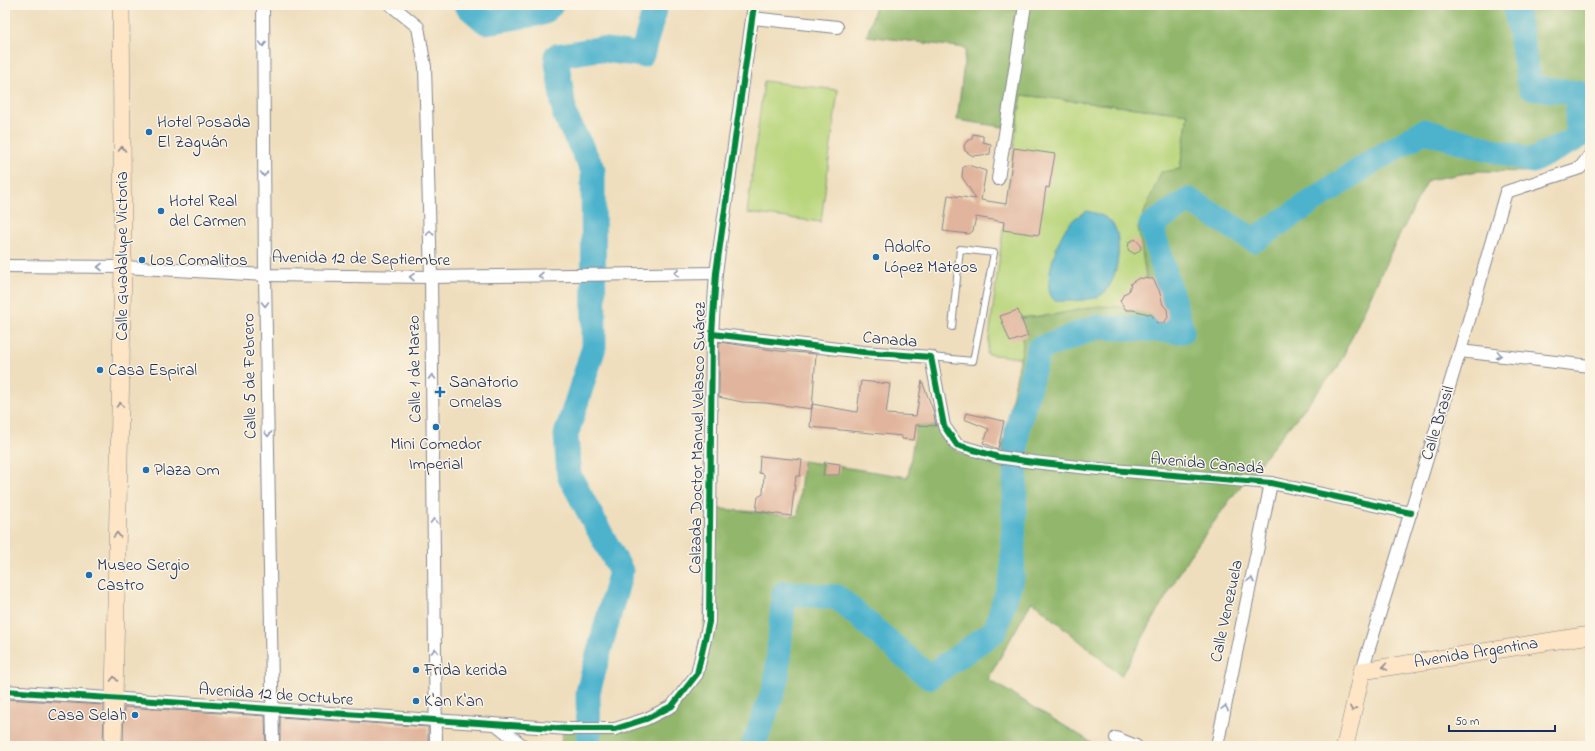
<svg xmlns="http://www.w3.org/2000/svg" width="1595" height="751" font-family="'Indie Flower',sans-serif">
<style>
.green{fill:#b9d67d;stroke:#6a826e}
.forest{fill:#92b76c;stroke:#567365}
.water{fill:#4eb3cd;stroke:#347196}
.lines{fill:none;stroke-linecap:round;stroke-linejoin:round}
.river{stroke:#4eb3cd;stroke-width:25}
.building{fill:#e1b59d}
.lane-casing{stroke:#85868e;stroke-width:8}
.street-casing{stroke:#85868e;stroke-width:14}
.secondary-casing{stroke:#85868e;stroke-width:18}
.lane{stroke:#fff;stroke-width:6}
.street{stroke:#fff;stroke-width:12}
.secondary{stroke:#fde5c5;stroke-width:17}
.cycleway-casing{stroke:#fcf5e5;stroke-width:8}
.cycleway{stroke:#00873e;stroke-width:6}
.oneway{stroke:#8d97ae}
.oneway2{stroke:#8c8a92}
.poi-dot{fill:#1f6fb2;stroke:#fcf5e5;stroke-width:1.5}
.labels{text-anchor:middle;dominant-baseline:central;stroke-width:3;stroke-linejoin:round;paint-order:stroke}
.poi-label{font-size:17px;fill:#1b2f5e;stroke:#fcf5e5;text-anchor:start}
.street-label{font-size:17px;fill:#1b2f5e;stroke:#fcf5e5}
</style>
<rect width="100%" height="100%" fill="#fcf5e5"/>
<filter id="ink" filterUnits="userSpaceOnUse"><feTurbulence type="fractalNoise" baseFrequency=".025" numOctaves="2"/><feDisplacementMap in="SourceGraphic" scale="8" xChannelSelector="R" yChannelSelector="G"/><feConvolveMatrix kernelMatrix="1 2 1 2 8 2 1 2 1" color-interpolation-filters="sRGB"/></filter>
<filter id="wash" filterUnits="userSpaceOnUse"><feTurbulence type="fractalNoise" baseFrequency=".012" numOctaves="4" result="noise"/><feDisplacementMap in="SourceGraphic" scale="16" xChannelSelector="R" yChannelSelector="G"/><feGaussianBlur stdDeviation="0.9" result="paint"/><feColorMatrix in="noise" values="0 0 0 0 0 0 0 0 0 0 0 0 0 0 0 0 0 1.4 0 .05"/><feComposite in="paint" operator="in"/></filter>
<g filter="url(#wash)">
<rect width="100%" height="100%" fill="#efdebd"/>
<g class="green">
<polygon points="764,81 838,90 821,222 747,213"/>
<polygon points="1022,95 1188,114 1180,170 1151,308 1052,315 1019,318 1023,345 1021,358 987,354 1016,129"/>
</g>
<polygon class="forest" points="876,5 1590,5 1590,128 1585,141 1532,172 1478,171 1428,180 1391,252 1338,367 1232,497 1188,558 1121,676 1032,601 988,679 1091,742 1090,746 560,746 563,731 647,724 700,676 711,508 798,516 803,461 908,477 916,425 940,427 952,448 958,452 999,464 1023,345 1019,318 1052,315 1098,306 1151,308 1138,227 1161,172 1180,169 1188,114 1022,95 1016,129 957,120 966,48 867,36"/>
<path class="water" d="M1087,211C1098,214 1109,216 1115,228C1123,244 1117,287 1100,296C1093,300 1065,302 1055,301C1039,290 1058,236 1069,224C1074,218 1080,215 1087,211Z"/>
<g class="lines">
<g class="river">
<polyline points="466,5 486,22 543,13 551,5"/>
<polyline points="589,746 588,692 621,571 569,475 566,435 594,347 593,170 565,116 556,56 598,49 642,55 656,5"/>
<polyline points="753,746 776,684 784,593 837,597 929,677 995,631 1012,577 1017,430 1039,349 1097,327 1182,331 1151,225 1189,200 1254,240 1367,165 1424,131 1532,161 1577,138 1578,93 1530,87 1515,5"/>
</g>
</g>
<g id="blocks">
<g class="building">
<polygon points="973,134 983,136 983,142 991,144 990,154 973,156 965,151 964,146 966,142 972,139"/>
<polygon points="1014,148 1055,154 1049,188 1046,187 1039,235 1003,230 1004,222 976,217 973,231 969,234 943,231 948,195 976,199 962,177 963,167 968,165 986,171 981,200 1006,204"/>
<polygon points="1135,239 1140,244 1141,249 1135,254 1128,250 1129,242"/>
<polygon points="1139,278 1153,279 1159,290 1163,305 1167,309 1168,317 1164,323 1157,323 1152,315 1133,310 1126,310 1120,301 1124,294 1129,291 1131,283"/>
<polygon points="1018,310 1028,336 1010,342 1000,316"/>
<polygon points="719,342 780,351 816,354 812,409 766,403 742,402 719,397"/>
<polygon points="861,381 890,384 886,414 916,416 922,381 933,410 936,426 916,425 914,440 902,439 902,436 810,427 812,404 857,412"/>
<polygon points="966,413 1004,421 998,449 983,443 989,429 964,419"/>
<polygon points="760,456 802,460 800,476 796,476 791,516 756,511 758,497 763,494 764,474 759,473"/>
<polygon points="825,462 840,464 839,475 823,475"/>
<polygon points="5,699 104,705 103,746 5,746"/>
<polygon points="124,707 265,716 266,746 123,746"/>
<polygon points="280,717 428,727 428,746 280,746"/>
</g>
</g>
</g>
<g filter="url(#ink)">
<use href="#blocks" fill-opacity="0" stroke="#85868e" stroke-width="1"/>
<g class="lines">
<g class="lane-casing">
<polyline id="lane" points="931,357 973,361 994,253 960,249 952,327"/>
</g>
<g class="street-casing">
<g id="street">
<polyline points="263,5 265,275 273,746"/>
<polyline points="391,5 418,27 425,67 431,277 436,746"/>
<polyline points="753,18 837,27"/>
<polyline points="998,179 1025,5"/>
<polyline points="5,266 123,267 265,275 431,277 716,273"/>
<polyline points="712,334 863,352 931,357 944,426 957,445 998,457 1033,462 1088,468 1271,483 1411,513"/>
<polyline points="1460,351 1590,366"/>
<polyline points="1362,671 1460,351 1506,192 1580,168 1590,155"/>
<polyline points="5,691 568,729 615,729 646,719 672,706 697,674 709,622 712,334 716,273 754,5"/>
<polyline points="497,725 523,746"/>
<polyline points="1116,738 1136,746"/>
<polyline points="1217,746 1271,483"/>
</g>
</g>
<g class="secondary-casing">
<g id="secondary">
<polyline points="113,746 123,267 121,5"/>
<polyline points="1345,746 1362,671 1590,635"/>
</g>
</g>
<use href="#lane" class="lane"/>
<use href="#street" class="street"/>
<use href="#secondary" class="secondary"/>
<g class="cycleway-casing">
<g id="cycleway">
<polyline points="712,334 863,352 931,357 944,426 957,445 998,457 1033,462 1088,468 1271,483 1411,513"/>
<polyline points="5,691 568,729 615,729 646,719 672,706 697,674 709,622 712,334 716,273 754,5"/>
</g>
</g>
<use href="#cycleway" class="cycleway"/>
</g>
<defs><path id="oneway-chevron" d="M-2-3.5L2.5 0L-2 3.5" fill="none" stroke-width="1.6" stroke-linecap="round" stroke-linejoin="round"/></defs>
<g class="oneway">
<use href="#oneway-chevron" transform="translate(263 44) rotate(90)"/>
<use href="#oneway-chevron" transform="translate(264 174) rotate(90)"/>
<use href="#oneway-chevron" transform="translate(430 233) rotate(-92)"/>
<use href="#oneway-chevron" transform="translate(100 267) rotate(-180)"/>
<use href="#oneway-chevron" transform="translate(677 273) rotate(179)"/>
<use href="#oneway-chevron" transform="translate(541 276) rotate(179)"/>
<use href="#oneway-chevron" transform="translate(412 277) rotate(-179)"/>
<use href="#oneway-chevron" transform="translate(265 304) rotate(89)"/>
<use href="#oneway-chevron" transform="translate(1499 355) rotate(7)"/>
<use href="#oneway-chevron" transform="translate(432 377) rotate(-91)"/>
<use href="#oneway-chevron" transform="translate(268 434) rotate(89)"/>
<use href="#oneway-chevron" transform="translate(434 521) rotate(-91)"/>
<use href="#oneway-chevron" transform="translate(1251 580) rotate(-78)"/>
<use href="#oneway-chevron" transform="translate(435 651) rotate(-91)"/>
<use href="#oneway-chevron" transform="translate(1225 708) rotate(-78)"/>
</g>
<g class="oneway2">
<use href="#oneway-chevron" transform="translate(122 149) rotate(-90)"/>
<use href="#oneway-chevron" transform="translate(120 405) rotate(-89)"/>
<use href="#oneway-chevron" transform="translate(117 535) rotate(-89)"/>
<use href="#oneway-chevron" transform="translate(1385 667) rotate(171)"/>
<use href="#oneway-chevron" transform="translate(114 679) rotate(-89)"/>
<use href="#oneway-chevron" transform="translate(1353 709) rotate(102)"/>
</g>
</g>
<g class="poi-dot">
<circle cx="149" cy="132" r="4"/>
<circle cx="161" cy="211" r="4"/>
<circle cx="876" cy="257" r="4"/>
<circle cx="142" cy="260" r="4"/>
<circle cx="100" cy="370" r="4"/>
<path d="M438 386h4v4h4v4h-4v4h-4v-4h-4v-4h4z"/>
<circle cx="436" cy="427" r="4"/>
<circle cx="146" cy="470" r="4"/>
<circle cx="89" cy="575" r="4"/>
<circle cx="416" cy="670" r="4"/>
<circle cx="416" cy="701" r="4"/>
<circle cx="135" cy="715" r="4"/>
</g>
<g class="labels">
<g class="poi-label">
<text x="157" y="122">Hotel Posada<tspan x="157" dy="20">El Zaguán</tspan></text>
<text x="169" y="201">Hotel Real<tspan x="169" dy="20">del Carmen</tspan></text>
<text x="884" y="247">Adolfo<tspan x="884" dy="20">López Mateos</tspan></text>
<text x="150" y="260">Los Comalitos</text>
<text x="108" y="370">Casa Espiral</text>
<text x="449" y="382">Sanatorio<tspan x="449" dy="20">Ornelas</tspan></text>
<text x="436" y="444" text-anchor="middle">Mini Comedor<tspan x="436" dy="20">Imperial</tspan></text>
<text x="154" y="470">Plaza Om</text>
<text x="97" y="565">Museo Sergio<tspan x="97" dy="20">Castro</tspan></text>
<text x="424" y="670">Frida kerida</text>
<text x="424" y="701">K'an K'an</text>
<text x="127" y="715" text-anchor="end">Casa Selah</text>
</g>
<g class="street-label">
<text transform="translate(122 256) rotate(-90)">Calle Guadalupe Victoria</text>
<text transform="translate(361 259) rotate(1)">Avenida 12 de Septiembre</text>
<text transform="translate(890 340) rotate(5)">Canada</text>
<text transform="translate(415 369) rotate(-91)">Calle 1 de Marzo</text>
<text transform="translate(250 376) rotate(-91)">Calle 5 de Febrero</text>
<text transform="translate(1438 423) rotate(-73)">Calle Brasil</text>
<text transform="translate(698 438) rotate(-89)">Calzada Doctor Manuel Velasco Suárez</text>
<text transform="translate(1207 464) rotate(5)">Avenida Canadá</text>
<text transform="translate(1227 611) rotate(-78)">Calle Venezuela</text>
<text transform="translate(1476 653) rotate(-9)">Avenida Argentina</text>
<text transform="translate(276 695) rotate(4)">Avenida 12 de Octubre</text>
</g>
</g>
<rect width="1595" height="751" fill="none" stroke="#fcf5e5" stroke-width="20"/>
<path d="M1449 725v6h106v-6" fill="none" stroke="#1b2f5e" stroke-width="2"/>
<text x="1455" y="725" font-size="12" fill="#1b2f5e" stroke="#fcf5e5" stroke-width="3" paint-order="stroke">50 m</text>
</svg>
